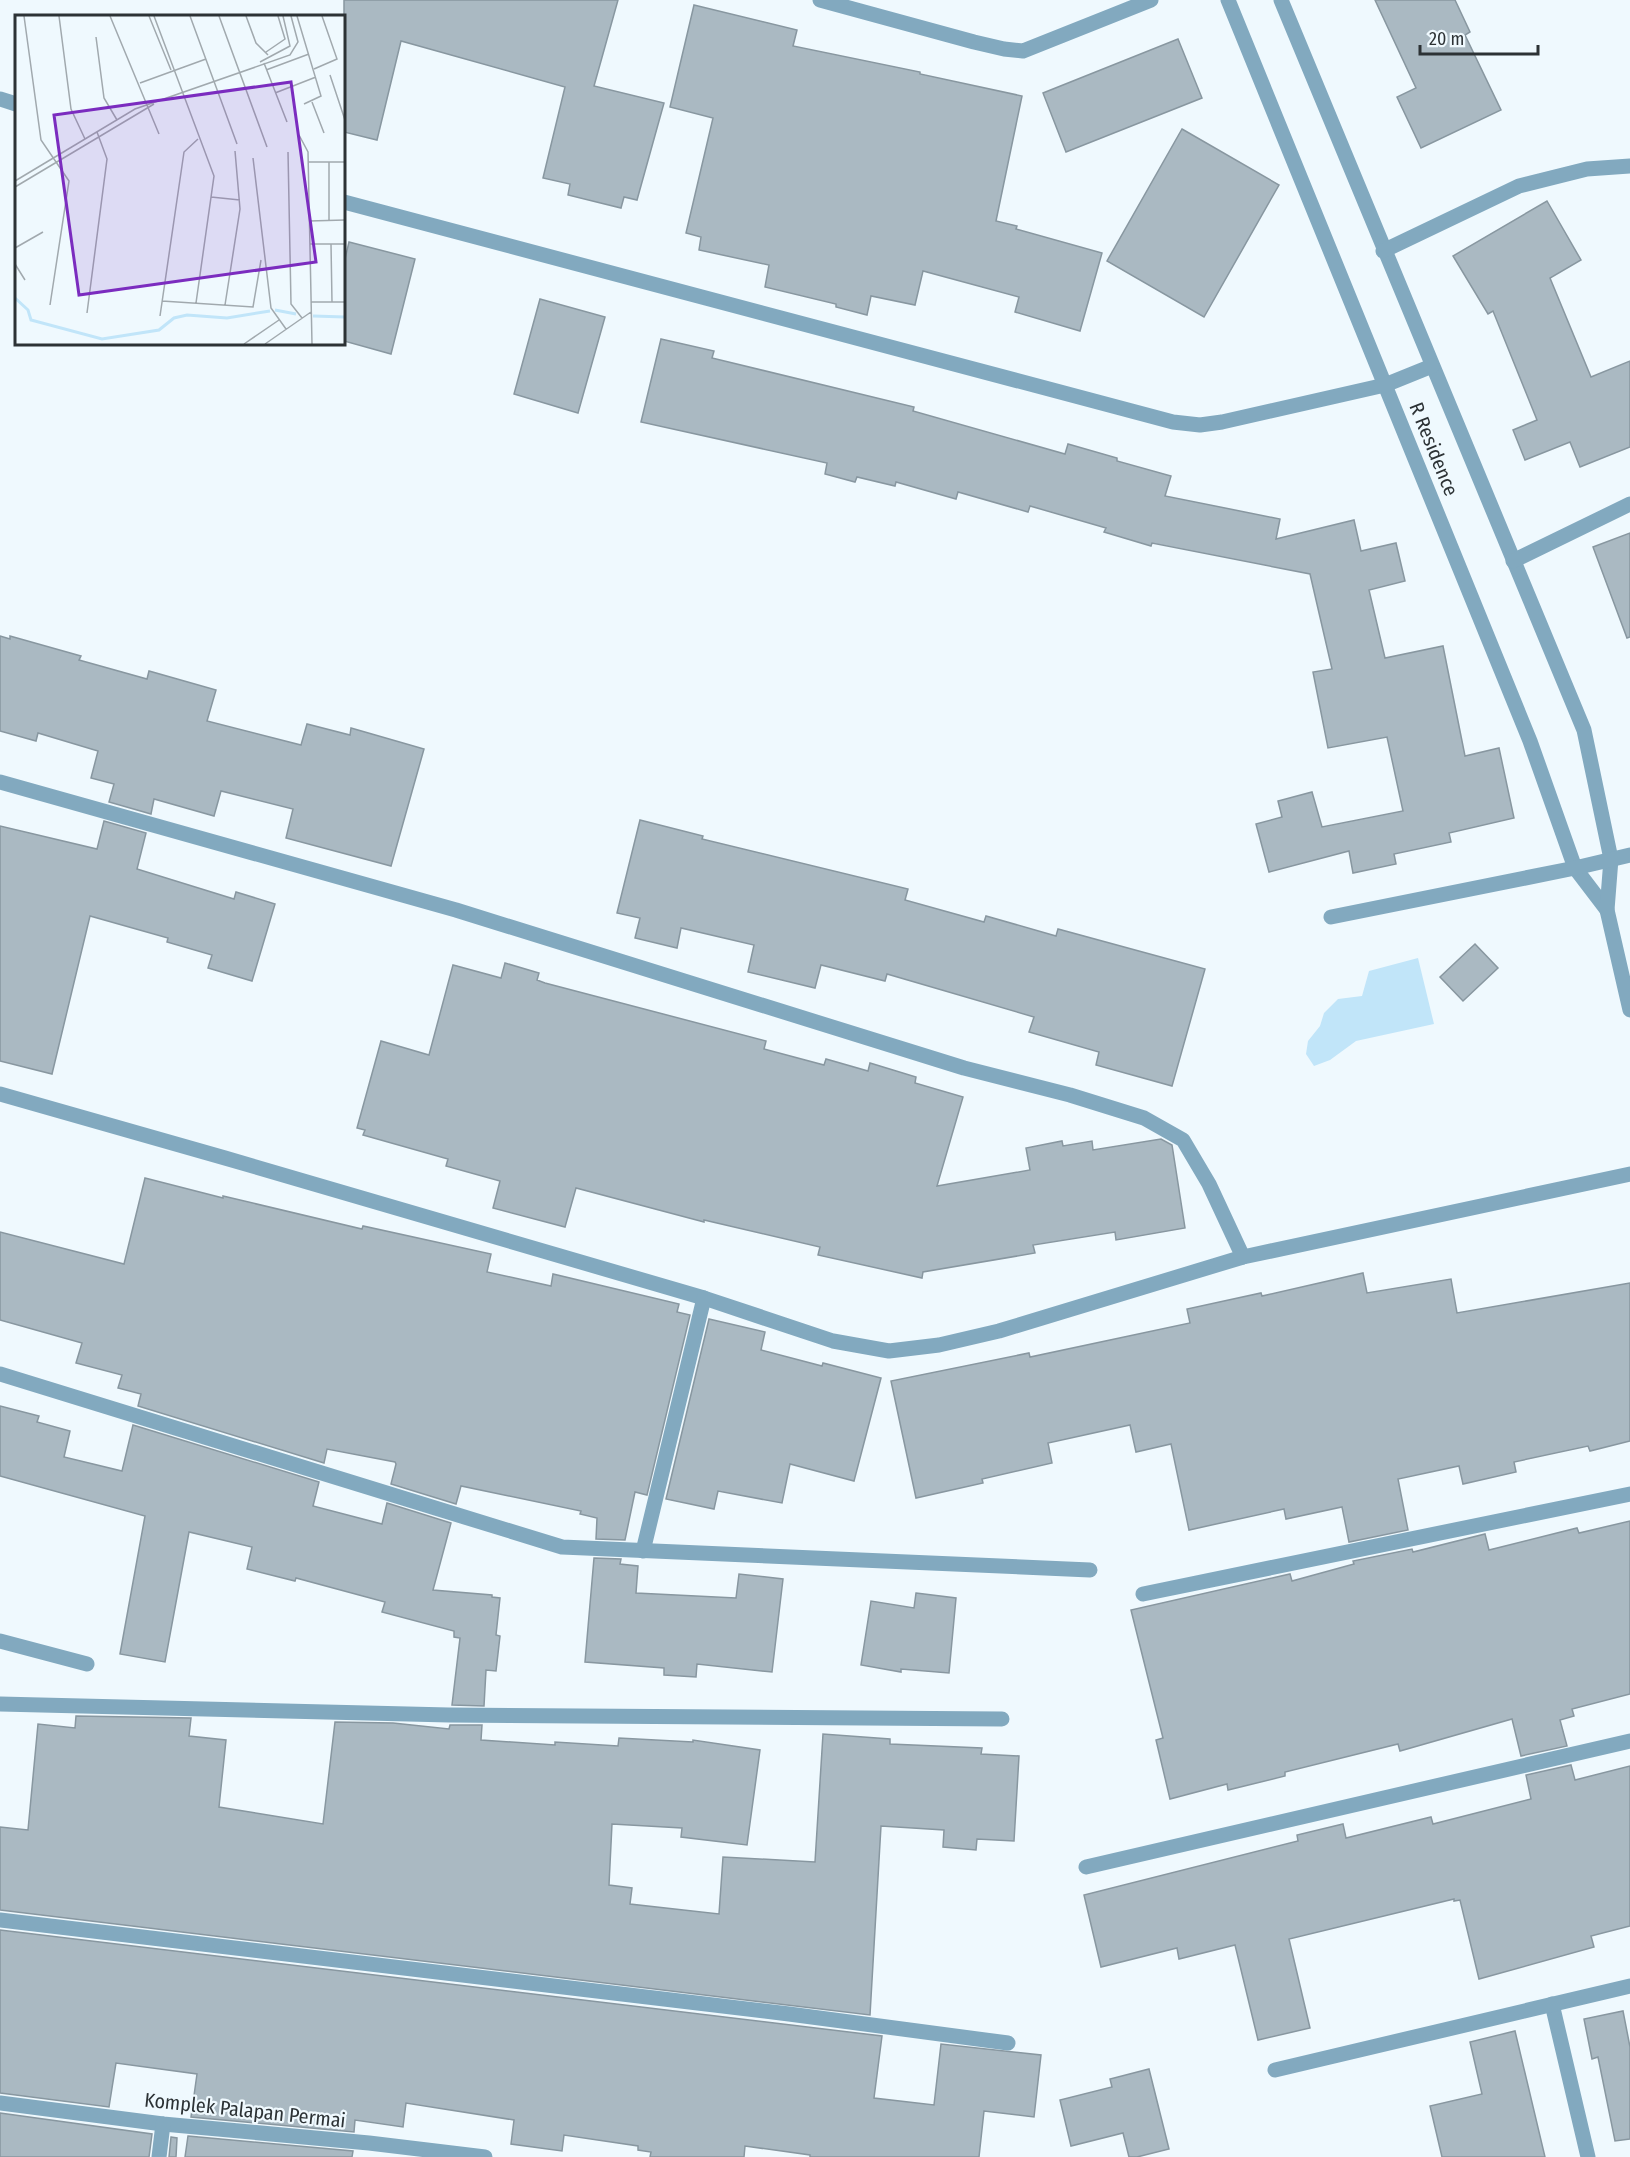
<svg xmlns="http://www.w3.org/2000/svg" width="1630" height="2157" font-family="'Fira Sans Condensed',sans-serif">
<style>
.water{fill:#c1e5f9}
.building{fill:#aab9c2;stroke:#8897a0;stroke-width:1.5}
.lines{fill:none;stroke-linecap:round;stroke-linejoin:round}
.minor{stroke:#82a9bf;stroke-width:15}
.labels{text-anchor:middle;dominant-baseline:central;stroke-width:4.5;stroke-linejoin:round;paint-order:stroke}
.street-label{font-size:20px;fill:#2c3235;stroke:#eff9fe}
.inset-river{fill:none;stroke:#c1e5f9;stroke-width:3}
.inset-road{fill:none;stroke:#a1a9ae;stroke-width:1.5}
.view{fill:#7b2cbf;fill-opacity:0.15;stroke:#7b2cbf;stroke-width:3}
.inset-edge{fill:none;stroke:#2c3235;stroke-width:3}
</style>
<rect width="100%" height="100%" fill="#eff9fe"/>
<polygon class="water" points="1418,958 1434,1024 1356,1041 1330,1060 1314,1066 1306,1054 1308,1041 1320,1026 1324,1013 1338,999 1362,996 1369,971"/>
<g class="building">
<polygon points="344,0 618,0 594,86 664,103 637,200 624,197 621,208 568,195 570,184 543,178 565,87 401,41 377,140 344,132"/>
<polygon points="1375,0 1455,0 1470,32 1465,35 1501,110 1421,148 1397,97 1416,88"/>
<polygon points="694,5 797,30 793,46 920,72 920,74 1022,96 996,221 1017,226 1016,229 1102,253 1080,331 1015,312 1019,297 923,271 915,305 871,296 867,315 836,307 836,304 765,287 769,265 699,250 701,237 686,233 713,118 670,107"/>
<polygon points="1178,39 1202,98 1066,152 1043,93"/>
<polygon points="1182,129 1279,185 1204,317 1107,261"/>
<polygon points="1547,201 1581,260 1550,278 1591,377 1630,361 1630,447 1580,467 1570,442 1525,460 1513,430 1537,420 1493,311 1488,314 1453,256"/>
<polygon points="349,242 415,259 391,354 344,341 344,263"/>
<polygon points="540,299 605,317 578,413 514,394"/>
<polygon points="661,339 714,351 712,358 914,407 913,411 1065,454 1068,444 1117,458 1117,461 1171,476 1165,496 1280,519 1276,539 1354,520 1361,551 1396,543 1405,581 1369,590 1385,658 1443,646 1465,756 1499,748 1514,818 1449,833 1451,842 1394,854 1396,864 1353,873 1349,851 1269,872 1256,824 1282,817 1278,801 1312,792 1322,827 1403,811 1387,737 1328,748 1313,672 1332,669 1310,574 1152,543 1151,546 1104,532 1106,528 1030,506 1028,512 958,492 956,499 896,482 895,486 857,477 855,482 825,474 827,463 641,422"/>
<polygon points="1630,533 1630,637 1627,638 1593,547"/>
<polygon points="0,636 10,639 10,636 81,656 79,660 147,679 149,671 216,690 207,721 301,745 307,724 350,735 351,728 424,749 391,866 286,838 293,809 221,791 214,816 154,799 151,814 109,802 114,784 91,778 98,751 38,733 36,741 0,731"/>
<polygon points="640,820 703,836 702,839 908,889 905,900 984,922 986,916 1056,936 1058,929 1205,969 1172,1086 1096,1065 1099,1052 1029,1032 1034,1017 887,974 885,981 821,965 815,988 748,972 754,945 681,928 677,948 635,938 640,918 617,913"/>
<polygon points="104,821 146,833 137,869 234,899 236,892 275,904 252,981 208,968 212,955 167,942 168,938 90,916 52,1074 0,1061 0,826 97,849"/>
<polygon points="1475,944 1498,968 1463,1001 1440,977"/>
<polygon points="505,963 539,973 537,980 545,983 766,1041 764,1049 824,1065 826,1059 868,1071 870,1063 916,1077 915,1083 963,1097 937,1186 1030,1170 1026,1148 1062,1141 1063,1146 1092,1141 1093,1150 1161,1139 1172,1145 1185,1228 1116,1240 1115,1232 1033,1245 1035,1253 923,1272 922,1278 818,1255 820,1247 704,1220 704,1222 576,1188 565,1227 493,1208 500,1181 446,1166 448,1159 363,1135 365,1130 357,1128 381,1041 429,1055 453,965 501,978"/>
<polygon points="145,1178 223,1198 223,1196 362,1229 363,1226 491,1254 487,1272 551,1286 553,1274 679,1304 677,1312 690,1315 647,1495 635,1492 625,1540 596,1539 597,1518 580,1514 581,1511 461,1486 456,1504 391,1484 396,1464 395,1462 327,1449 324,1463 138,1406 141,1394 118,1388 122,1375 76,1363 82,1343 0,1320 0,1232 124,1264"/>
<polygon points="1363,1273 1367,1293 1451,1279 1457,1313 1630,1283 1630,1441 1590,1451 1588,1446 1514,1462 1516,1472 1463,1484 1459,1466 1398,1479 1408,1530 1349,1542 1342,1507 1286,1519 1284,1509 1189,1530 1171,1444 1136,1452 1130,1425 1048,1443 1052,1463 982,1479 983,1483 916,1498 891,1381 1029,1353 1030,1357 1190,1323 1187,1309 1261,1293 1262,1296"/>
<polygon points="709,1319 765,1332 761,1350 822,1366 823,1363 881,1378 854,1481 790,1464 782,1503 718,1491 714,1509 666,1499"/>
<polygon points="0,1406 39,1416 37,1422 70,1431 64,1457 122,1471 133,1425 319,1482 313,1506 382,1524 387,1503 451,1523 433,1590 492,1595 492,1597 500,1598 496,1635 500,1636 496,1671 486,1670 484,1706 452,1705 460,1638 454,1637 454,1631 382,1612 385,1602 296,1578 295,1581 247,1569 252,1547 189,1532 165,1662 120,1654 145,1516 0,1476"/>
<polygon points="1630,1521 1630,1694 1572,1709 1574,1716 1560,1720 1567,1746 1521,1756 1512,1719 1400,1751 1398,1744 1285,1772 1285,1776 1228,1790 1227,1784 1170,1799 1156,1740 1163,1738 1131,1610 1290,1574 1292,1581 1354,1564 1353,1561 1412,1549 1413,1552 1485,1534 1489,1550 1577,1528 1579,1533"/>
<polygon points="594,1558 621,1559 620,1564 638,1566 636,1593 736,1598 739,1574 783,1579 772,1672 697,1664 696,1677 664,1675 664,1668 585,1662"/>
<polygon points="916,1593 956,1598 949,1673 901,1669 901,1672 861,1665 871,1601 914,1608"/>
<polygon points="76,1716 191,1718 189,1736 226,1740 219,1807 323,1824 335,1722 393,1723 449,1729 450,1725 482,1725 481,1740 555,1745 555,1742 618,1746 619,1738 693,1742 693,1740 760,1750 747,1845 681,1837 682,1828 612,1824 609,1885 632,1888 630,1904 719,1914 723,1857 815,1862 823,1734 890,1739 890,1744 982,1748 981,1754 1019,1756 1014,1841 977,1839 976,1850 943,1847 944,1830 881,1826 870,2015 0,1910 0,1827 28,1830 38,1724 75,1728"/>
<polygon points="1571,1765 1575,1780 1630,1766 1630,1926 1591,1936 1594,1947 1479,1979 1460,1900 1454,1901 1454,1899 1289,1939 1310,2028 1258,2040 1235,1945 1179,1959 1177,1948 1101,1967 1084,1895 1298,1841 1297,1835 1343,1824 1346,1838 1431,1817 1433,1824 1531,1799 1526,1775"/>
<polygon points="0,1930 882,2036 874,2098 934,2105 941,2044 1041,2055 1034,2117 984,2111 979,2157 810,2157 810,2155 745,2146 744,2157 650,2157 651,2152 638,2150 638,2146 564,2135 562,2151 511,2144 514,2120 406,2103 403,2127 355,2120 354,2132 191,2117 197,2074 116,2063 109,2107 0,2093"/>
<polygon points="1623,2011 1630,2047 1630,2139 1615,2141 1598,2057 1592,2059 1584,2019"/>
<polygon points="1515,2031 1545,2157 1442,2157 1430,2106 1482,2094 1470,2042"/>
<polygon points="1149,2069 1169,2149 1137,2157 1129,2157 1123,2133 1071,2146 1060,2100 1112,2087 1110,2079"/>
<polygon points="0,2113 152,2134 149,2157 0,2157"/>
<polygon points="188,2136 353,2151 352,2157 185,2157"/>
<polygon points="171,2137 177,2138 176,2157 169,2157"/>
</g>
<g class="lines">
<g class="minor">
<polyline points="820,0 974,42 1004,49 1023,51 1151,0"/>
<polyline points="1228,0 1530,741 1575,868 1607,910"/>
<polyline points="1281,0 1584,730 1611,859 1607,910 1630,1010"/>
<polyline points="0,99 16,104"/>
<polyline points="344,202 1173,422 1200,425 1222,422 1385,385 1432,366"/>
<polyline points="1383,251 1519,186 1587,169 1630,166"/>
<polyline points="1513,561 1630,504"/>
<polyline points="0,782 456,910 964,1068 1070,1095 1144,1118 1183,1140 1209,1184 1243,1257"/>
<polyline points="1331,917 1575,868 1630,855"/>
<polyline points="0,1094 225,1158 704,1298 833,1341 889,1351 939,1345 999,1331 1243,1257 1630,1174"/>
<polyline points="0,1374 562,1547 1090,1570"/>
<polyline points="643,1551 704,1298"/>
<polyline points="1143,1594 1630,1494"/>
<polyline points="0,1641 87,1664"/>
<polyline points="0,1704 449,1715 1002,1719"/>
<polyline points="1086,1867 1630,1741"/>
<polyline points="0,1920 789,2014 1008,2043"/>
<polyline points="1552,2004 1588,2157"/>
<polyline points="1275,2070 1630,1986"/>
<polyline points="0,2103 163,2124 369,2143 485,2157"/>
<polyline points="159,2157 163,2124"/>
</g>
</g>
<g class="labels">
<g class="street-label">
<text transform="translate(1434 449) rotate(68)">R Residence</text>
<text transform="translate(245 2110) rotate(6)">Komplek Palapan Permai</text>
</g>
</g>
<g transform="translate(15 15)">
<rect width="330" height="330" fill="#eff9fe"/>
<path class="inset-river" d="M0,283L13,295L16,305L87,324L144,315L159,303L172,300L212,303L255,296M260,295L281,299M298,301L330,302"/>
<path class="inset-road" d="M9,1L26,125L54,166L35,290M44,1L56,94L70,124M95,1L144,119M134,1L156,55M139,1L199,161L181,288M175,1L222,129M204,1L252,132M231,1L241,28L253,40M282,1L306,81L289,89M81,22L89,83L102,105M251,37L270,24L263,1M245,47L275,31L268,1M249,48L272,107M299,54L322,44L307,1M251,55L294,39M315,60L330,105M125,68L191,44M260,78L301,62M297,87L309,118M284,120L293,137L297,329M273,137L276,289L287,303M238,143L256,293L271,314M293,147H330M314,147V206M0,166L120,94L275,40L283,27L276,1M0,172L139,89M196,182L225,185M294,206L330,205M295,229H330M316,229L317,287M0,233L28,217M0,249L10,265M147,286L238,292L246,245M296,287H330M210,290L225,194L220,136M72,298L92,144L82,117M145,301L169,137L183,124M229,329L264,305M250,329L296,297"/>
<path class="view" d="M276,67L301,247L64,280L39,100Z"/>
<rect width="330" height="330" class="inset-edge"/>
</g>
<path d="M1420 45v9h118v-9" fill="none" stroke="#2c3235" stroke-width="3"/>
<text x="1429" y="45" font-size="18" fill="#2c3235" stroke="#eff9fe" stroke-width="4.5" paint-order="stroke">20 m</text>
</svg>
